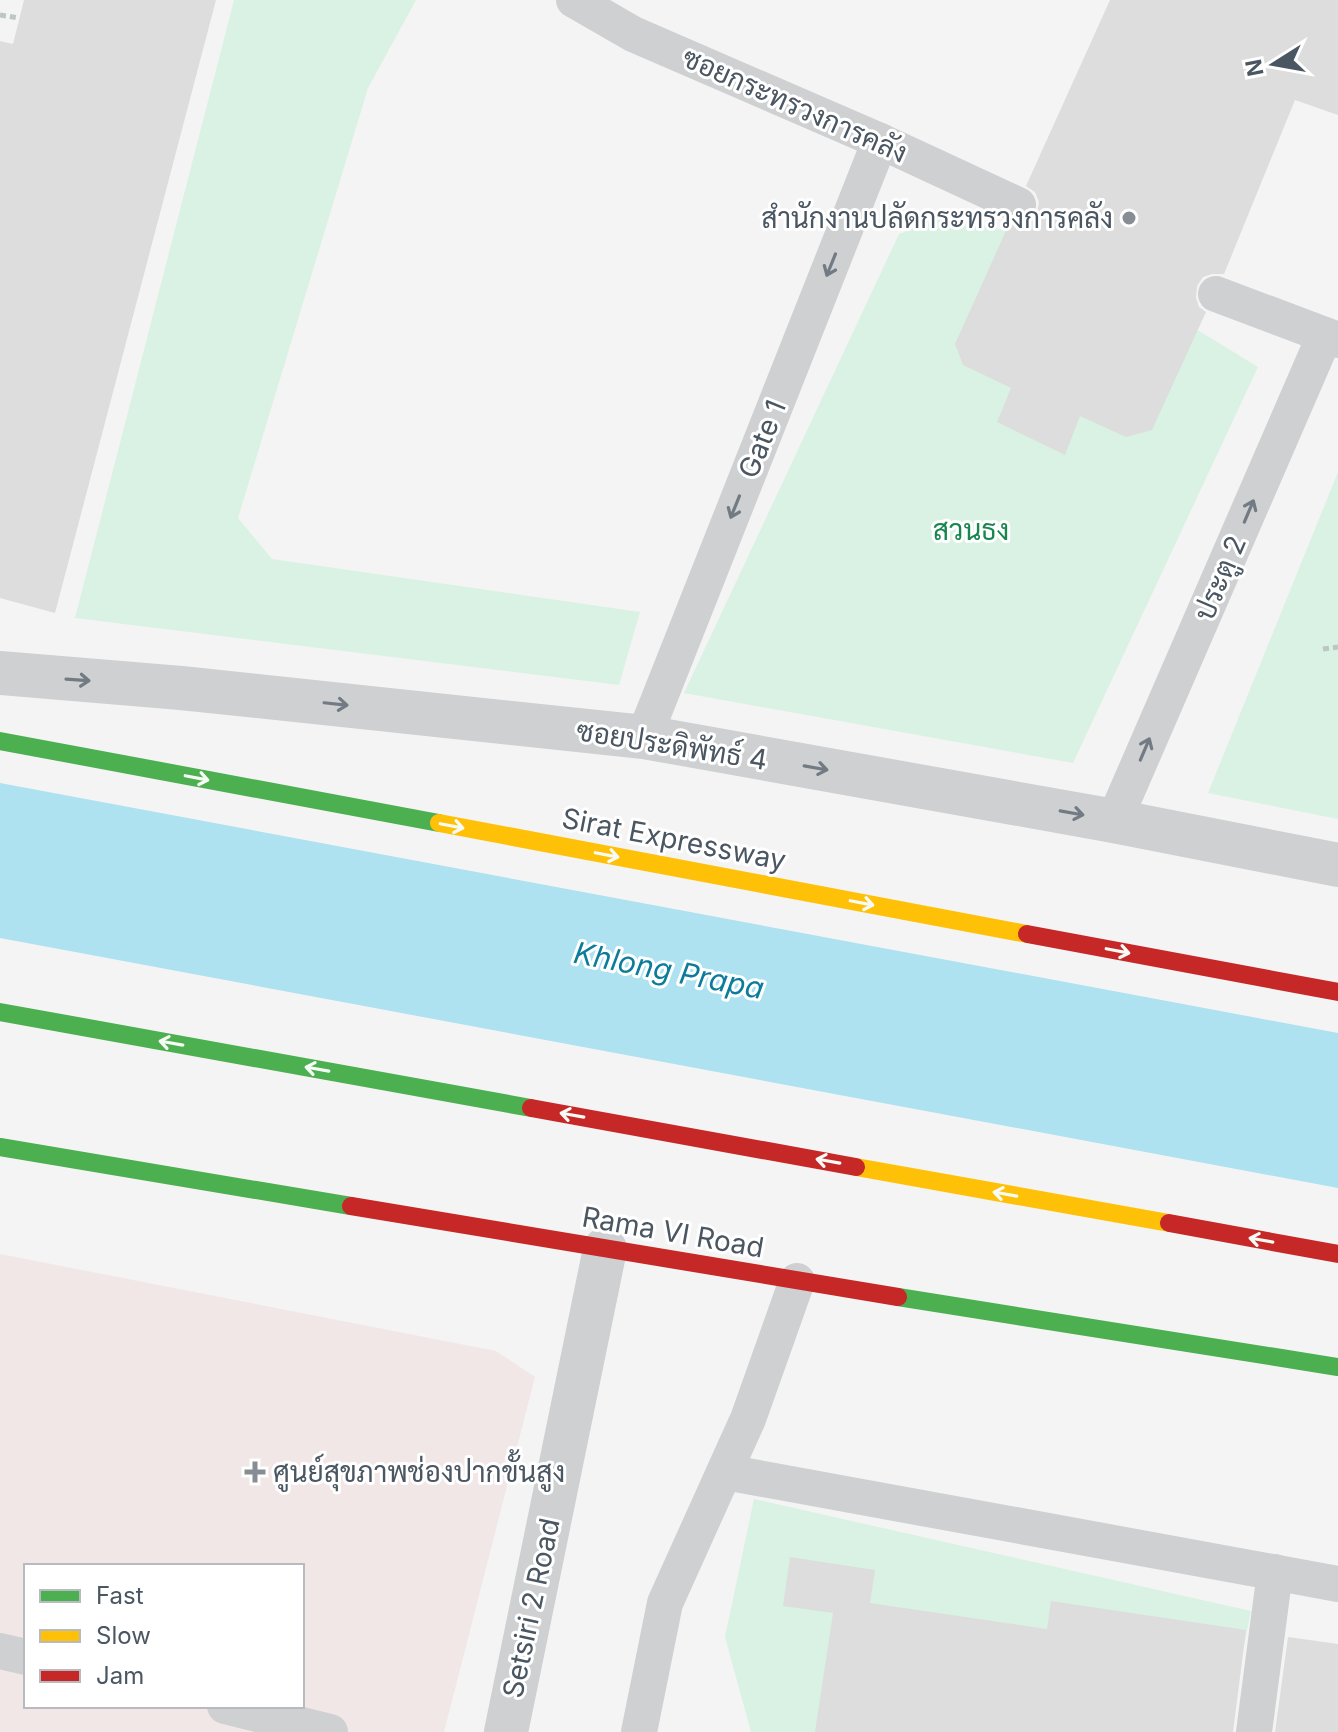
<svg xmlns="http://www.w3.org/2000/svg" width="1338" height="1732" font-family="Inter,Sarabun,sans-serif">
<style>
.medical{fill:#f1e7e6;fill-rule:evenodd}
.green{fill:#d9f2e3}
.water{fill:#aee2f0}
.building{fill:#ddddde}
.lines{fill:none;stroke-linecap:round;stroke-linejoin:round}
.path{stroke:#bcc7c4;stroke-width:5;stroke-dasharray:6 4;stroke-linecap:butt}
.lane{stroke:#ced0d2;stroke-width:36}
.street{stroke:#ced0d2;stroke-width:44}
.fast{stroke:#4caf50;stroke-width:18}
.slow{stroke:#ffc107;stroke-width:18}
.jam{stroke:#c62828;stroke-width:18}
.oneway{stroke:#727b83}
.oneway2{stroke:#f6fbf6}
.poi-dot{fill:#868d94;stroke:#fff;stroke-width:3}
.labels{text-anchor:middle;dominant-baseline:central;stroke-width:6;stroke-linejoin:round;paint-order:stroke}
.street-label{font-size:28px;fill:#4a5661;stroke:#fff}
.poi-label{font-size:28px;fill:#4a5661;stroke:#fff;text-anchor:end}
.park-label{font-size:28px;fill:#17864f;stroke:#fff}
.water-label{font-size:30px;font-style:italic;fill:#0c7c9b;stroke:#fff}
</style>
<rect width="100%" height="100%" fill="#f4f4f4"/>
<path class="medical" d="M0,1254L496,1351L535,1377L444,1732H0ZM26,1566H302V1706H26Z"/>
<g class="green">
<polygon points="234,0 416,0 368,88 238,518 272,559 640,612 619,685 75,618"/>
<polygon points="950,215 1006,231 1196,329 1258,367 1073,763 684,693 899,234"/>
<polygon points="1338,472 1338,819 1208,793"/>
<polygon points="754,1499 1251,1611 1227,1732 751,1732 725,1637"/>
</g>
<polygon class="water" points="0,783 1338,1033 1338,1188 0,938"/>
<g class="building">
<polygon points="24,0 216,0 55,613 0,598 0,41 13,44"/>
<polygon points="1110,0 1338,0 1338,115 1295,100 1224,274 1212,274 1203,277 1197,286 1196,298 1199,307 1206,312 1152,430 1126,437 1080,416 1065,455 997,422 1011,388 963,365 955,344 1009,224 1021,226 1029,223 1037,214 1039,202 1035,192 1026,186"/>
<polygon points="790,1557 875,1570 870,1603 1047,1629 1051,1601 1246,1630 1233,1732 815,1732 833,1613 783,1606"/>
<polygon points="1288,1637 1338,1644 1338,1732 1275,1732"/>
</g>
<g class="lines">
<g class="path">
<polyline points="0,15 19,18"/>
<polyline points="1323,649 1338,647"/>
</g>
<g class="lane">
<polyline points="574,0 633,34 880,141 1018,205"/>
<polyline points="1216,294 1338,340"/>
<polyline points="644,737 880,141"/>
<polyline points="1114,821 1325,335"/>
<polyline points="725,1472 1338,1584"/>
<polyline points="0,1651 26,1657"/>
<polyline points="225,1706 330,1732"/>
<polyline points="639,1732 665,1603 748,1419 797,1281"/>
<polyline points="1254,1732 1275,1572"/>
</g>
<g class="street">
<polyline points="0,673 181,688 644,737 1114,821 1338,865"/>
<polyline points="506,1732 605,1249"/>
</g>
<g class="fast">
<polyline points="0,741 439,823"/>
<polyline points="0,1012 531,1108"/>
<polyline points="0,1147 351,1206"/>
<polyline points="898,1297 1338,1367"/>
</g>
<g class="slow">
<polyline points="439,823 1027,934"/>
<polyline points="856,1167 1169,1223"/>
</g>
<g class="jam">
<polyline points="1027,934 1338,992"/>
<polyline points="531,1108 856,1167"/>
<polyline points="351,1206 898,1297"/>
<polyline points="1169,1223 1338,1254"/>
</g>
</g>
<defs><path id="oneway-shaft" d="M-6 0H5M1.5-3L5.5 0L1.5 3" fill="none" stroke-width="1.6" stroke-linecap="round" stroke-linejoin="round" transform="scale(2)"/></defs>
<g class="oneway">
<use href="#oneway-shaft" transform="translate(831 265) rotate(112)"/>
<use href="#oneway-shaft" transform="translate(735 507) rotate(112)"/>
<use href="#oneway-shaft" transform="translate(1249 511) rotate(-67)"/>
<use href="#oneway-shaft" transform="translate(78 680) rotate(4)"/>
<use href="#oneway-shaft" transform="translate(336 704) rotate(6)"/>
<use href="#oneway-shaft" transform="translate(1145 749) rotate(-67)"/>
<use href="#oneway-shaft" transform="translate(816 768) rotate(10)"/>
<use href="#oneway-shaft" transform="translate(1072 813) rotate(10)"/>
</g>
<g class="oneway2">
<use href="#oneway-shaft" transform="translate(197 778) rotate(11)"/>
<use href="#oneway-shaft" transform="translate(452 826) rotate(11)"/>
<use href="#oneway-shaft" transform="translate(607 855) rotate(11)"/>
<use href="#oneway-shaft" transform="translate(862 903) rotate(11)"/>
<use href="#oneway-shaft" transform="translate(1118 951) rotate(11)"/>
<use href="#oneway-shaft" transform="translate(171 1043) rotate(-170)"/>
<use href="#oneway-shaft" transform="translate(317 1069) rotate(-170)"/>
<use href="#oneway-shaft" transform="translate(572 1115) rotate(-170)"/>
<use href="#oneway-shaft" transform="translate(828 1161) rotate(-170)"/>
<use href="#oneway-shaft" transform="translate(1005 1194) rotate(-170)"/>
<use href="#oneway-shaft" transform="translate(1261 1240) rotate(-170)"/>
</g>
<g class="poi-dot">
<circle cx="1129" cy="218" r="8"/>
<path d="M251 1460h8v8h8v8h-8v8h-8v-8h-8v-8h8z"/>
</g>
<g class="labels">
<g class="street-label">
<text transform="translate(795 105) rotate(24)">ซอยกระทรวงการคลัง</text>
<text transform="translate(762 439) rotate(-68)">Gate 1</text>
<text transform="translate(1220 578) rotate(-67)">ประตู 2</text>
<text transform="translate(672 745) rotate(9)">ซอยประดิพัทธ์ 4</text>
<text transform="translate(674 839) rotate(11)">Sirat Expressway</text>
<text transform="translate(673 1232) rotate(10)">Rama VI Road</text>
<text transform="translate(531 1608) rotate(-78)">Setsiri 2 Road</text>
</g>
<g class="poi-label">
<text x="1113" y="218">สำนักงานปลัดกระทรวงการคลัง</text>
<text x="273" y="1472" text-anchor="start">ศูนย์สุขภาพช่องปากขั้นสูง</text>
</g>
<g class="park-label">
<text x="971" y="530">สวนธง</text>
</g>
<g class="water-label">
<text transform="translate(669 970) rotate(11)">Khlong Prapa</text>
</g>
</g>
<rect x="24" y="1564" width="280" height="144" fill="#ffffff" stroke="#b7bbc0" stroke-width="2"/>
<rect x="40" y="1590" width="40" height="12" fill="#4caf50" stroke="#b7bbc0" stroke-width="2"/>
<text x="96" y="1604" font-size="24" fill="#4a5661">Fast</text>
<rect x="40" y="1630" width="40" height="12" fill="#ffc107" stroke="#b7bbc0" stroke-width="2"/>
<text x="96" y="1644" font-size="24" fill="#4a5661">Slow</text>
<rect x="40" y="1670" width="40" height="12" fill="#c62828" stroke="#b7bbc0" stroke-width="2"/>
<text x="96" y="1684" font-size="24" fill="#4a5661">Jam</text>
<g transform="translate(1274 64) rotate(259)" stroke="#ffffff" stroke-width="6" paint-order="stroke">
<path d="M0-6L14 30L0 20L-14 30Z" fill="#4a5661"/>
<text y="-12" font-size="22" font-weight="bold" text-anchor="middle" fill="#4a5661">N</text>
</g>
</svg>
